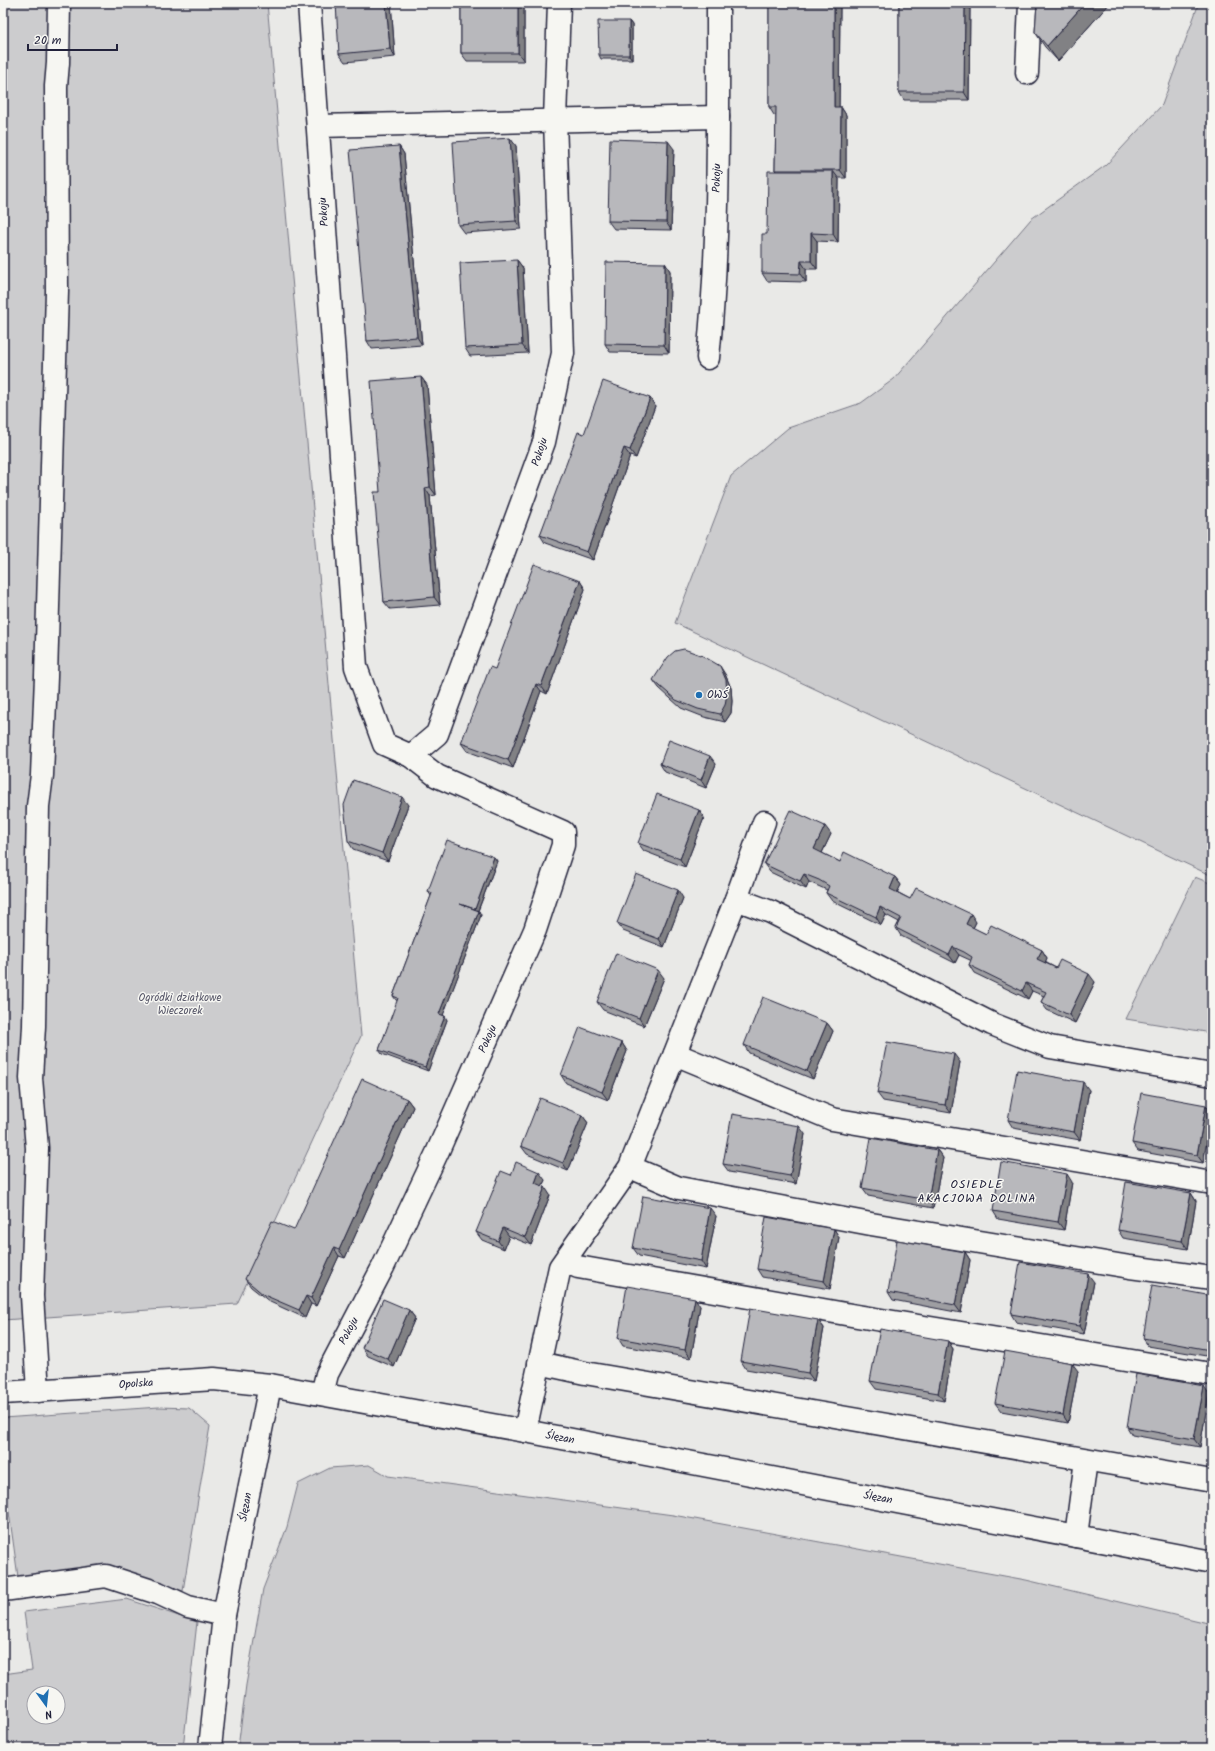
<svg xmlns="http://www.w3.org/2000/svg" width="1215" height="1751" font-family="Kalam,sans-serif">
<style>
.green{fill:#ccccce;stroke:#777784;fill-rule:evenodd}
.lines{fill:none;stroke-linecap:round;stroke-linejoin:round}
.minor-casing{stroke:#22223b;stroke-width:25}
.minor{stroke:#f6f6f2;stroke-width:22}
.wall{fill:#9e9ea2;stroke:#22223b}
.shaded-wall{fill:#818184;stroke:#22223b}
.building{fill:#b8b8bc;stroke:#22223b}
.poi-dot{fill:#1f6fb2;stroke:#f6f6f2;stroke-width:1.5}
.labels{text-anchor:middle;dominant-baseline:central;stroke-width:3;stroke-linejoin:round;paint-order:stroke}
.street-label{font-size:11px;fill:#22223b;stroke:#f6f6f2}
.poi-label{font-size:11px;fill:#22223b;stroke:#f6f6f2;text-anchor:start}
.park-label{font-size:11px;fill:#555567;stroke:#f6f6f2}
.neighbourhood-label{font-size:12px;letter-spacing:1px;fill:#22223b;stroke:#f6f6f2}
</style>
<rect width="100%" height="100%" fill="#e9e9e7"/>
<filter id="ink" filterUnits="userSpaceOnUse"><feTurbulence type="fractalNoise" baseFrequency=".025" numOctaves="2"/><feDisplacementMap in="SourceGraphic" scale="8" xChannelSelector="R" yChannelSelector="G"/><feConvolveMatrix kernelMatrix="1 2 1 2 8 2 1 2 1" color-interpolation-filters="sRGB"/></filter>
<g filter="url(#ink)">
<g class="green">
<polygon points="3,3 267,3 361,1036 237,1304 3,1320"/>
<polygon points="1199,3 1212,3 1212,876 675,623 731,476 788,428 861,403 894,379 1031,219 1106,165 1162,105"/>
<polygon points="1195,877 1212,884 1212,1033 1126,1019"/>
<polygon points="159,1407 189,1408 210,1426 183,1591 116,1567 18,1577 9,1512 3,1513 3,1418"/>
<polygon points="369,1465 388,1476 673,1515 1026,1580 1212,1624 1212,1748 238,1748 246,1685 263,1589 287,1527 298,1484 330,1468"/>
<path d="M127,1599L197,1622L183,1748H3V1674L32,1670L24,1612ZM34,1693H58V1717H34Z"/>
</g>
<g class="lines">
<g class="minor-casing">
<g id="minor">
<polyline points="309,3 356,667 384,744 411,756 437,776 563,832 563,845 535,930 437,1153 383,1267 327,1374 322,1394"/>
<polyline points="1027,73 1030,3"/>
<polyline points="318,126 718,117"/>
<path d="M708,358C720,240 718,121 718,3"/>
<polyline points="411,756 437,734 544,442 563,353 555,120 559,3"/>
<polyline points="736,899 771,912 992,1024 1050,1047 1212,1075"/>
<polyline points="675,1054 832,1119 1212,1183"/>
<polyline points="630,1167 679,1188 871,1224 1130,1267 1212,1278"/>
<polyline points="565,1261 578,1267 857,1316 1211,1374"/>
<polyline points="539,1363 585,1373 1212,1481"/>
<polyline points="38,1391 32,1296 37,1148 31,1078 34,1026 38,806 42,775 46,677 57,291 56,86 58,63 59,3"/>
<polyline points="3,1393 214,1379 270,1385 525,1431 1212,1562"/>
<polyline points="525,1431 560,1267 630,1167 736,899 764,822"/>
<polyline points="1076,1536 1086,1460"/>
<polyline points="3,1590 106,1576 158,1593 188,1607 224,1615"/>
<polyline points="210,1748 224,1615 270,1385"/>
</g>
</g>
<use href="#minor" class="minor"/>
</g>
<g class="wall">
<polygon points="391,3 395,57 345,62 339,54"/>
<polygon points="461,3 524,3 524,61 467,61 461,53"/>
<polygon points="769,3 840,3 839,107 841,107 846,115 846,178 838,178 839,179 838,242 817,241 817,269 806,269 806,282 767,281 762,273 776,171 775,170 776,115 774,115 769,107"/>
<polygon points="899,3 970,3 969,100 904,100 899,92"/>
<polygon points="1037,3 1110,3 1058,61 1045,47 1035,32"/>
<polygon points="629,21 632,25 632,59 601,59 599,55"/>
<polygon points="510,138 516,146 521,229 464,233 458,225"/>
<polygon points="399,146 404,154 422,345 372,349 367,341"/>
<polygon points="674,149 671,230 614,229 608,221"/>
<polygon points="517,260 523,268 528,353 470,356 465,348"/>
<polygon points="665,263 670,271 669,353 610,352 605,344"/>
<polygon points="421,377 427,385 436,495 430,496 440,605 390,609 384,602 380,492"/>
<polygon points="650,398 655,406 636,458 630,456 593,560 545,543 540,535 584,434"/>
<polygon points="580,581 585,589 547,694 541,691 513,768 467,751 461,743 495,669"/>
<polygon points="725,674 731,688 732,701 731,713 725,722 704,717 681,708 659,688 653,680"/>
<polygon points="660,764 716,764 706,788 665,772"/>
<polygon points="408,805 388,861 353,849 348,841"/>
<polygon points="699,810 704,818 685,867 644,851 638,843"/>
<polygon points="831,834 822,853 840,862 895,877 901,885 897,892 910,899 976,922 973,928 986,934 1042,950 1047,958 1045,962 1056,968 1095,982 1075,1023 1047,1010 1041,1002 1044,996 1032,991 1028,999 974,973 969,965 971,961 970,960 959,955 955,963 901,936 896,928 899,922 886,915 881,925 832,901 826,893 827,890 809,882 806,889 770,872 764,864"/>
<polygon points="494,857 497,861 478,911 481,915 443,1015 447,1020 428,1071 382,1054 379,1050 398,1001 396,1000 393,996 431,896 428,891"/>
<polygon points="683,898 664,947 623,931 617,923"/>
<polygon points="664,978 644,1026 603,1010 597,1002"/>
<polygon points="827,1023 833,1031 813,1079 749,1053 744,1045"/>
<polygon points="622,1043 627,1051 608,1100 566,1083 561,1075"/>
<polygon points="960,1062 951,1113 883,1101 877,1093"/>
<polygon points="1089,1090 1080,1140 1013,1128 1008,1120"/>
<polygon points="407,1099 413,1107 345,1258 339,1256 316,1306 311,1304 305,1318 270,1302 251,1287 245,1279 294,1230"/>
<polygon points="1206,1105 1212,1113 1203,1163 1138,1151 1132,1143"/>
<polygon points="582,1115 588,1123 568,1171 527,1154 521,1146"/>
<polygon points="805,1134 796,1184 729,1172 723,1164"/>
<polygon points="937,1150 943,1158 933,1208 868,1196 862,1188"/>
<polygon points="511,1175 545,1180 542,1186 550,1195 531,1245 509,1236 504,1249 482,1240 476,1232"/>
<polygon points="1072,1182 1064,1230 998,1219 993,1211"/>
<polygon points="1191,1193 1196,1201 1188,1249 1123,1238 1118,1230"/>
<polygon points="716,1216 706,1269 639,1256 633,1248"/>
<polygon points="834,1229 839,1237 830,1289 762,1277 757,1269"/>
<polygon points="965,1252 970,1260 961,1313 893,1300 888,1292"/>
<polygon points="1094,1282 1084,1334 1016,1322 1011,1314"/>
<polygon points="1212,1296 1212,1357 1148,1346 1143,1338"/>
<polygon points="700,1306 691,1358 623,1346 618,1338"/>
<polygon points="409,1310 415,1318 394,1367 368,1356 362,1348"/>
<polygon points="818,1320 824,1328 814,1381 746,1369 741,1361"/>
<polygon points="948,1341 953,1349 944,1401 876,1389 870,1381"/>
<polygon points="1078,1371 1068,1423 1001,1411 995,1403"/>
<polygon points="1209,1394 1200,1447 1132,1435 1127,1427"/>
</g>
<g class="shaded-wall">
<polygon points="386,3 391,3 395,57 390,49"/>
<polygon points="518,3 524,3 524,61 518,53"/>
<polygon points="834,3 840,3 839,115 834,107"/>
<polygon points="965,3 970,3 969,100 964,92"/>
<polygon points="1085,3 1110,3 1058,61 1047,46"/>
<polygon points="629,21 632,25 632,59 629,55"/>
<polygon points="841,107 846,115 846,178 840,170"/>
<polygon points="510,138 516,146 521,229 516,221"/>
<polygon points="668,141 674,149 671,230 666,222"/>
<polygon points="399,146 404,154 422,345 417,337"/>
<polygon points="833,171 839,179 838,242 833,234"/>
<polygon points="811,233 817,241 817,269 811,261"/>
<polygon points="517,260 523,268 528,353 522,345"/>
<polygon points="801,261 806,269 806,282 800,274"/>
<polygon points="665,263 670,271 669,353 664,345"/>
<polygon points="421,377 427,385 436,495 430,487"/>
<polygon points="650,398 655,406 636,458 630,450"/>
<polygon points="624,448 630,456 593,560 587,552"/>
<polygon points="425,488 430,496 440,605 434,597"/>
<polygon points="580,581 585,589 547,694 541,686"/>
<polygon points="720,666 725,674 731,688 732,701 731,713 725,722 720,714"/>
<polygon points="536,684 541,691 513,768 508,760"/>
<polygon points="710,756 716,764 706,788 701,780"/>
<polygon points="402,797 408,805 388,861 382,853"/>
<polygon points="699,810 704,818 685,867 680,859"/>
<polygon points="825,826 831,834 820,857 814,849"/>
<polygon points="494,857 497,861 477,913 475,909"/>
<polygon points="804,874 809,882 806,889 800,881"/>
<polygon points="895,877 901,885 895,897 890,889"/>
<polygon points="678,890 683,898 664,947 659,939"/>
<polygon points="880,907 886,915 881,925 876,917"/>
<polygon points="479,911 481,915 442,1018 439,1014"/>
<polygon points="971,914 976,922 971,932 966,924"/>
<polygon points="953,947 959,955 955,963 949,955"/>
<polygon points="1042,950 1047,958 1043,967 1037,959"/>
<polygon points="658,970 664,978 644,1026 639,1018"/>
<polygon points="1089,974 1095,982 1075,1023 1069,1015"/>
<polygon points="1026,983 1032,991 1028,999 1022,991"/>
<polygon points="445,1016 447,1020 428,1071 425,1067"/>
<polygon points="827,1023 833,1031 813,1079 807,1071"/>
<polygon points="622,1043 627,1051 608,1100 602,1092"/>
<polygon points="954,1054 960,1062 951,1113 945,1105"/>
<polygon points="1083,1082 1089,1090 1080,1140 1074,1132"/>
<polygon points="407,1099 413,1107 345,1258 339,1250"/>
<polygon points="1206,1105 1212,1113 1203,1163 1197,1155"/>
<polygon points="582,1115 588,1123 568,1171 563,1163"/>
<polygon points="799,1126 805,1134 796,1184 790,1176"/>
<polygon points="937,1150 943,1158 933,1208 928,1200"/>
<polygon points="539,1172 545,1180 540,1191 535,1183"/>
<polygon points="1067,1174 1072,1182 1064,1230 1058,1222"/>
<polygon points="545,1187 550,1195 531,1245 525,1237"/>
<polygon points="1191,1193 1196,1201 1188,1249 1182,1241"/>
<polygon points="710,1208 716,1216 706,1269 701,1261"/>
<polygon points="503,1228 509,1236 504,1249 498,1241"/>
<polygon points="834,1229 839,1237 830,1289 824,1281"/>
<polygon points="334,1248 339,1256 316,1306 311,1298"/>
<polygon points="965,1252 970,1260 961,1313 955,1305"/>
<polygon points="1088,1274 1094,1282 1084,1334 1079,1326"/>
<polygon points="306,1296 311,1304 305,1318 299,1310"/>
<polygon points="695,1298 700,1306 691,1358 685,1350"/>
<polygon points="409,1310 415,1318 394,1367 388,1359"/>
<polygon points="818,1320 824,1328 814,1381 808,1373"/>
<polygon points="948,1341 953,1349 944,1401 938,1393"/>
<polygon points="1212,1341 1212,1352 1210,1350"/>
<polygon points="1072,1363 1078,1371 1068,1423 1063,1415"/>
<polygon points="1204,1386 1209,1394 1200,1447 1194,1439"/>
</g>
<g class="building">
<polygon points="336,3 386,3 390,49 339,54"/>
<rect x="461" y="3" width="57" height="50"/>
<polygon points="769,3 834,3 834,107 841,107 840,170 775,170 776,107 769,107"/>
<polygon points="899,3 965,3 964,92 899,92"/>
<polygon points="1037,3 1085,3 1047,46 1035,32"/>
<polygon points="598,21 629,21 629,55 599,55"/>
<polygon points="510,138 516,221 458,225 453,142"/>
<polygon points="610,139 668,141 666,222 608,221"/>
<polygon points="399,146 417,337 367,341 350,150"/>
<polygon points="768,171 833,171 833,234 811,233 811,261 801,261 800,274 762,273 762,234 767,234"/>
<polygon points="517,260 522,345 465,348 460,263"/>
<polygon points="606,262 665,263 664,345 605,344"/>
<polygon points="421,377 430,487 425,488 434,597 384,602 374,492 380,492 371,381"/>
<polygon points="603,381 650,398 630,450 624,448 587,552 540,535 578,432 584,434"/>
<polygon points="534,564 580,581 541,686 536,684 508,760 461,743 490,667 495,669"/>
<polygon points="684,649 703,656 720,666 726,680 727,693 725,705 720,714 698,709 676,700 653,680 668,657 675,651"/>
<polygon points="669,740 710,756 701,780 660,764"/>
<polygon points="353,780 402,797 382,853 348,841 344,805"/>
<polygon points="657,794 699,810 680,859 638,843"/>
<polygon points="790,810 825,826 814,849 840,862 844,852 895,877 890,889 910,899 916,888 971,914 966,924 986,934 991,925 1042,950 1037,959 1056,968 1060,960 1089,974 1069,1015 1041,1002 1046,992 1026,983 1022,991 969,965 972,957 964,952 953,947 949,955 896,928 901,918 880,907 876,917 826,893 829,886 819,880 804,874 800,881 764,864"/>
<polygon points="447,840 494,857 475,909 460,904 479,911 439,1014 445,1016 425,1067 379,1050 398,998 393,996 432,893 428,891"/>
<polygon points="636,874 678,890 659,939 617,923"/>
<polygon points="616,953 658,970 639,1018 597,1002"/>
<polygon points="763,997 827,1023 807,1071 744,1045"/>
<polygon points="580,1027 622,1043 602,1092 561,1075"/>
<polygon points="887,1042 954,1054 945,1105 877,1093"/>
<polygon points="1017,1070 1083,1082 1074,1132 1008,1120"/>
<polygon points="362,1079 407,1099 339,1250 334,1248 311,1298 306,1296 299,1310 264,1295 245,1279 272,1221 294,1230"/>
<polygon points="1141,1093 1206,1105 1197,1155 1132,1143"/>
<polygon points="540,1098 582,1115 563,1163 521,1146"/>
<polygon points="732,1114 799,1126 790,1176 723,1164"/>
<polygon points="871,1138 937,1150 928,1200 862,1188"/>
<polygon points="516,1162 539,1172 535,1183 545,1187 525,1237 503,1228 498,1241 476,1232 501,1171 511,1175"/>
<polygon points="1001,1162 1067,1174 1058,1222 993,1211"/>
<polygon points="1126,1182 1191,1193 1182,1241 1118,1230"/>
<polygon points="643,1196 710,1208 701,1261 633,1248"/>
<polygon points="766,1217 834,1229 824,1281 757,1269"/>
<polygon points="897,1240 965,1252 955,1305 888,1292"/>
<polygon points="1020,1262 1088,1274 1079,1326 1011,1314"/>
<polygon points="1152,1285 1212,1296 1212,1341 1210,1350 1143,1338"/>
<polygon points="627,1286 695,1298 685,1350 618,1338"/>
<polygon points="383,1299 409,1310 388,1359 362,1348"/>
<polygon points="750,1308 818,1320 808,1373 741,1361"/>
<polygon points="880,1329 948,1341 938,1393 870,1381"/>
<polygon points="1005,1351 1072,1363 1063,1415 995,1403"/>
<polygon points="1136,1374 1204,1386 1194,1439 1127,1427"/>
</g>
</g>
<circle class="poi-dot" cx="699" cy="695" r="4"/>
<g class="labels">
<g class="street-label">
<text transform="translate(717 178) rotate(-89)">Pokoju</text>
<text transform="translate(324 212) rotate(-94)">Pokoju</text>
<text transform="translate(540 452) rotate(-72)">Pokoju</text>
<text transform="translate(488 1039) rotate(-66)">Pokoju</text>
<text transform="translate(349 1331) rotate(-62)">Pokoju</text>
<text transform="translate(136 1384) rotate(-4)">Opolska</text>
<text transform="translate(560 1438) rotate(11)">Ślęzan</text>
<text transform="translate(878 1498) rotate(11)">Ślęzan</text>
<text transform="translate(246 1507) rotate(-79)">Ślęzan</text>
</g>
<g class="poi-label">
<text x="707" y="695">OWŚ</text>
</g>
<g class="park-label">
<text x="180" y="998">Ogródki działkowe<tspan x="180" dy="13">Wieczorek</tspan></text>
</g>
<g class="neighbourhood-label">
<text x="977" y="1184">OSIEDLE<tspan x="977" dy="14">AKACJOWA DOLINA</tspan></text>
</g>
</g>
<rect width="1215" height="1751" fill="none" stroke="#f6f6f2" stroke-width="16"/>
<rect x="8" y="8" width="1199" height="1735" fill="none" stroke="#22223b" stroke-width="1.5" filter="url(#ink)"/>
<g transform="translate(46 1705) rotate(165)"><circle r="19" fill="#f6f6f2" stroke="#a1a1a9"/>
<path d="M0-3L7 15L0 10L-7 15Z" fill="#1f6fb2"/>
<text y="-6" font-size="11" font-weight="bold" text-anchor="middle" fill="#22223b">N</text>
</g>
<path d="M28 44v6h89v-6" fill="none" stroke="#22223b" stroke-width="2"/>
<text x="34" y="44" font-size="12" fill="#22223b" stroke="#f6f6f2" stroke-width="3" paint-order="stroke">20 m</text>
</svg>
